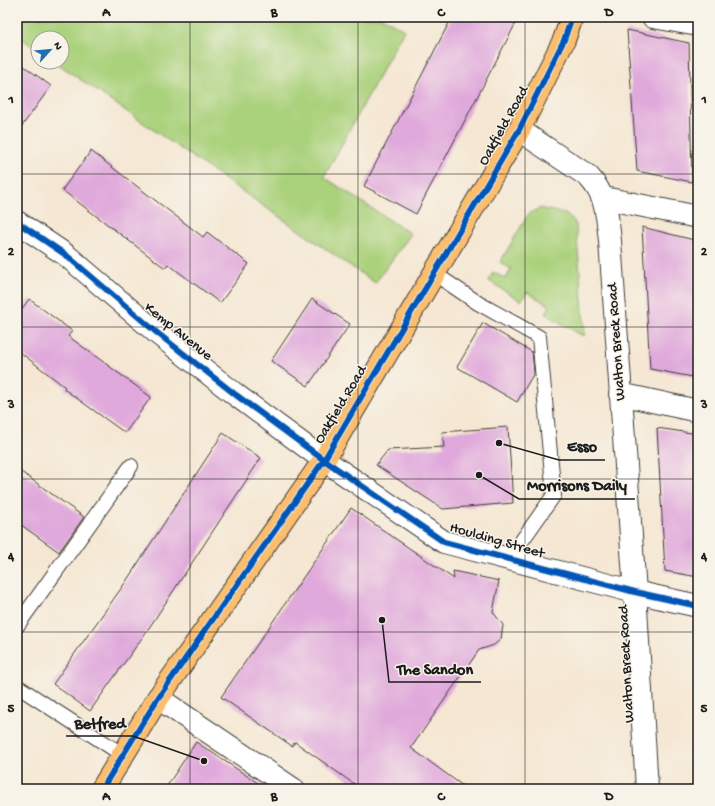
<svg xmlns="http://www.w3.org/2000/svg" width="715" height="806" font-family="'Gochi Hand',sans-serif">
<style>
.green{fill:#aad17b;stroke:#63764c}
.building{fill:#e0a9db}
.lines{fill:none;stroke-linecap:round;stroke-linejoin:round}
.service-casing{stroke:#3d3a37;stroke-width:16}
.minor-casing{stroke:#3d3a37;stroke-width:24}
.tertiary-casing{stroke:#3d3a37;stroke-width:24}
.trunk-casing{stroke:#3d3a37;stroke-width:24}
.service{stroke:#fff;stroke-width:14}
.minor{stroke:#fff;stroke-width:22}
.tertiary{stroke:#fff;stroke-width:22}
.trunk{stroke:#fbbd6e;stroke-width:22}
.cycleway-casing{stroke:#f7f3e8;stroke-width:8}
.cycleway{stroke:#0057b8;stroke-width:6}
.grid{fill:none;stroke:#1c1c1c;stroke-width:1;stroke-opacity:0.55}
.labels{text-anchor:middle;dominant-baseline:central;stroke-width:3;stroke-linejoin:round;paint-order:stroke}
.street-label{font-size:15px;fill:#1c1c1c;stroke:#f7f3e8}
.leader{fill:none;stroke:#1c1c1c;stroke-width:1.5}
.callout-dot{fill:#1c1c1c;stroke:#f7f3e8;stroke-width:1.5}
.callout-label{font-size:16px;text-anchor:middle;font-weight:bold;fill:#1c1c1c;stroke:#f7f3e8;stroke-width:3;stroke-linejoin:round;paint-order:stroke}
.neatline{fill:none;stroke:#1c1c1c;stroke-width:1.5}
.grid-label{font-size:13px;text-anchor:middle;font-weight:bold;fill:#1c1c1c}
</style>
<rect width="100%" height="100%" fill="#f7f3e8"/>
<filter id="ink" filterUnits="userSpaceOnUse"><feTurbulence type="fractalNoise" baseFrequency=".025" numOctaves="2"/><feDisplacementMap in="SourceGraphic" scale="8" xChannelSelector="R" yChannelSelector="G"/><feConvolveMatrix kernelMatrix="1 2 1 2 8 2 1 2 1" color-interpolation-filters="sRGB"/></filter>
<filter id="wash" filterUnits="userSpaceOnUse"><feTurbulence type="fractalNoise" baseFrequency=".012" numOctaves="4" result="noise"/><feDisplacementMap in="SourceGraphic" scale="16" xChannelSelector="R" yChannelSelector="G"/><feGaussianBlur stdDeviation="0.9" result="paint"/><feColorMatrix in="noise" values="0 0 0 0 0 0 0 0 0 0 0 0 0 0 0 0 0 1.4 0 .05"/><feComposite in="paint" operator="in"/></filter>
<g filter="url(#wash)">
<rect width="100%" height="100%" fill="#f5e7d3"/>
<g class="green">
<polygon points="23,17 382,17 404,30 324,177 411,234 375,283 55,62 62,62 62,38 38,38 38,50 17,35 17,24"/>
<path d="M541,208C555,213 569,210 576,225L585,335H581L546,314L550,306L527,292L521,301L489,281L493,272L506,279L511,269L500,262L529,213Z"/>
</g>
<g id="blocks">
<g class="building">
<polygon points="452,17 519,17 416,214 364,186"/>
<polygon points="627,30 689,43 692,182 637,171"/>
<polygon points="17,61 51,86 17,133"/>
<polygon points="91,151 203,237 207,232 249,264 220,303 168,264 165,268 62,190"/>
<polygon points="642,227 698,241 698,378 650,369"/>
<polygon points="29,299 72,331 68,336 151,397 125,433 64,389 65,387 17,350 17,316"/>
<polygon points="312,299 350,324 308,386 271,361"/>
<polygon points="483,323 532,352 534,373 517,402 457,367"/>
<polygon points="508,427 513,503 443,509 376,465 388,450 444,447 442,432"/>
<polygon points="657,428 698,434 698,577 665,571"/>
<polygon points="223,433 261,458 147,631 90,711 53,684 125,583"/>
<polygon points="17,469 84,517 59,552 17,522"/>
<polygon points="351,508 454,579 453,571 499,581 493,612 503,625 501,639 494,645 479,650 411,748 467,789 361,789 295,742 292,746 221,697"/>
<polygon points="196,742 267,789 165,789"/>
</g>
</g>
</g>
<g filter="url(#ink)">
<use href="#blocks" fill-opacity="0" stroke="#3d3a37" stroke-width="1"/>
<g class="lines">
<g class="service-casing">
<g id="service">
<polyline points="435,274 478,303 539,337 554,495 509,559"/>
<polyline points="17,626 131,466"/>
<polyline points="17,686 123,755"/>
</g>
</g>
<g class="minor-casing">
<g id="minor">
<polyline points="653,17 698,25"/>
<polyline points="17,222 66,255 156,332 236,395 324,460 444,542 635,592 698,606"/>
<polyline points="158,698 293,789"/>
</g>
</g>
<g class="tertiary-casing">
<g id="tertiary">
<path d="M519,130L588,176C607,196 607,215 610,241L635,592L647,789"/>
<polyline points="604,198 698,217"/>
<polyline points="620,394 698,411"/>
</g>
</g>
<g class="trunk-casing">
<polyline id="trunk" points="102,789 158,698 324,460 519,130 564,40 572,17"/>
</g>
<use href="#service" class="service"/>
<use href="#minor" class="minor"/>
<use href="#tertiary" class="tertiary"/>
<use href="#trunk" class="trunk"/>
<g class="cycleway-casing">
<g id="cycleway">
<polyline points="17,222 66,255 156,332 236,395 324,460 444,542 635,592 698,606"/>
<polyline points="102,789 158,698 324,460 519,130 564,40 572,17"/>
</g>
</g>
<use href="#cycleway" class="cycleway"/>
</g>
</g>
<path class="grid" d="M190,17V789M358,17V789M525,17V789M17,174H698M17,327H698M17,479H698M17,632H698"/>
<g class="labels">
<g class="street-label">
<text transform="translate(504 126) rotate(-61)">Oakfield Road</text>
<text transform="translate(178 332) rotate(39)">Kemp Avenue</text>
<text transform="translate(617 342) rotate(-94)">Walton Breck Road</text>
<text transform="translate(341 405) rotate(-59)">Oakfield Road</text>
<text transform="translate(497 541) rotate(16)">Houlding Street</text>
<text transform="translate(627 664) rotate(-93)">Walton Breck Road</text>
</g>
</g>
<path class="leader" d="M499 443L559 460H605M479 475L519 499H635M382 620L389 682H481M204 761L133 736H66"/>
<g class="callout-dot">
<circle cx="499" cy="443" r="4"/>
<circle cx="479" cy="475" r="4"/>
<circle cx="382" cy="620" r="4"/>
<circle cx="204" cy="761" r="4"/>
</g>
<g class="callout-label">
<text x="582" y="451">Esso</text>
<text x="577" y="490">Morrisons Daily</text>
<text x="435" y="674">The Sandon</text>
<text x="100" y="728">Betfred</text>
</g>
<rect width="715" height="806" fill="none" stroke="#f7f3e8" stroke-width="44"/>
<g transform="translate(50 50) rotate(63)"><circle r="19" fill="#f7f3e8" stroke="#9f9d96"/>
<path d="M0-3L7 15L0 10L-7 15Z" fill="#1f6fb2"/>
<text y="-6" font-size="11" font-weight="bold" text-anchor="middle" fill="#1c1c1c">N</text>
</g>
<rect x="22" y="22" width="671" height="762" class="neatline"/>
<g class="grid-label">
<text x="106" y="16">A</text>
<text x="274" y="16">B</text>
<text x="441" y="16">C</text>
<text x="609" y="16">D</text>
<text x="11" y="103">1</text>
<text x="704" y="103">1</text>
<text x="11" y="255">2</text>
<text x="704" y="255">2</text>
<text x="11" y="408">3</text>
<text x="704" y="408">3</text>
<text x="11" y="560">4</text>
<text x="704" y="560">4</text>
<text x="11" y="712">5</text>
<text x="704" y="712">5</text>
<text x="106" y="800">A</text>
<text x="274" y="800">B</text>
<text x="441" y="800">C</text>
<text x="609" y="800">D</text>
</g>
</svg>
